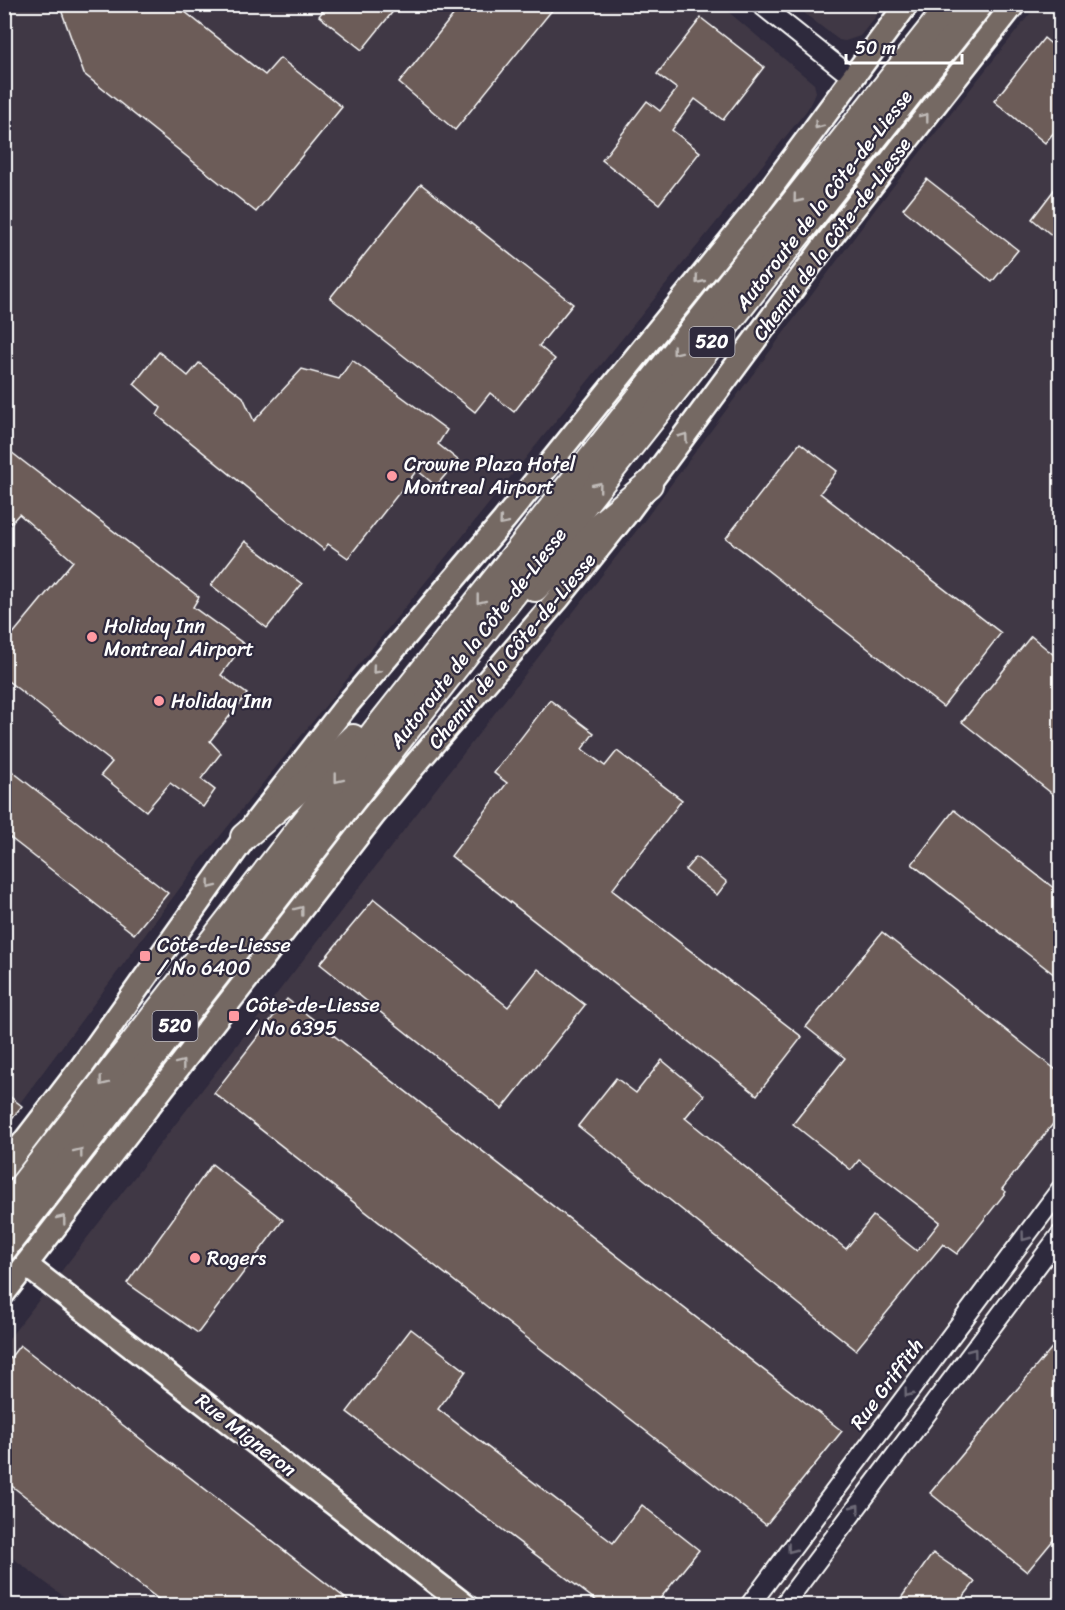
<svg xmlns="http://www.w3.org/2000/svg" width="1065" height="1610" font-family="Sriracha,sans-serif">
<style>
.built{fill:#413945}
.building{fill:#6c5c59;stroke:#fff;stroke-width:1.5}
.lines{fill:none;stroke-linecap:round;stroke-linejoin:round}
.minor-casing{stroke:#fff;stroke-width:22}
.major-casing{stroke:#fff;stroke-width:27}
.highway-casing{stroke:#fff;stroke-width:30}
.minor{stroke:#2f2a3d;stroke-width:18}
.major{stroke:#756964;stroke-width:22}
.highway{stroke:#756964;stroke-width:26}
.oneway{stroke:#c1bcb9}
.oneway2{stroke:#6d6a77}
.poi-dot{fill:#ff9aa2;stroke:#2f2a3d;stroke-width:2}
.labels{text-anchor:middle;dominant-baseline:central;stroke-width:4.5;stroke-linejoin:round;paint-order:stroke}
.shield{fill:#2f2a3d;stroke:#c1bfc5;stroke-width:1.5}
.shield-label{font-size:18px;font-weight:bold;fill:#fff}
.street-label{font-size:20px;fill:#fff;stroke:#2f2a3d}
.poi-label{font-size:20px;fill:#fff;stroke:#2f2a3d;text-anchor:start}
</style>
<rect width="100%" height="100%" fill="#2f2a3d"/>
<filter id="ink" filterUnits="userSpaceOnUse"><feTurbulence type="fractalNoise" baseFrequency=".0167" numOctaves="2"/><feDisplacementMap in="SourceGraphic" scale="12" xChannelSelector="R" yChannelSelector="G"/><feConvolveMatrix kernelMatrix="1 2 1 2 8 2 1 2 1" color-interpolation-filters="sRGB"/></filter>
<g filter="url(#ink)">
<g class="built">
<polygon points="5,5 720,5 814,84 816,92 807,110 200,861 5,1123"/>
<polygon points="794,5 794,4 885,5 860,36 845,41 839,40 831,34"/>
<polygon points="1037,5 1060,5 1060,1605 75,1605 5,1552 4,1345 641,525 877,207"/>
</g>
<g class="building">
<polygon points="59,4 175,4 265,75 280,58 342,107 256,212 84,74"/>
<polygon points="328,4 399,4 362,50 319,16"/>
<polygon points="462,4 557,4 455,130 399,83"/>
<polygon points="701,18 764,67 723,120 695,99 672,130 700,152 659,204 602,160 647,101 660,111 677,89 657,74"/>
<polygon points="1044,38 1060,51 1060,125 1045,143 994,101"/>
<polygon points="927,179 1018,250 992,282 903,209"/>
<polygon points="1060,182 1060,242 1032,219"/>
<polygon points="421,184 573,304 539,346 555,359 514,412 490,393 475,412 330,298"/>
<polygon points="159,352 188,376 199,363 243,397 254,421 302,369 339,379 352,360 447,430 438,444 458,460 436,486 417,470 348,558 328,544 324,550 157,415 161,408 134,384"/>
<polygon points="800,443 837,471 820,493 1001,633 943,707 726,538"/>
<polygon points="11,452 199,597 193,607 244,644 221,675 247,694 210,741 221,753 201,779 215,790 203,807 170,783 146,811 101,775 112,762 4,678 4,629 12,635 73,561 19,514 4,531 4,461"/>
<polygon points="245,541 302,584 267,628 211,585"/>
<polygon points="1031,636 1060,660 1060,800 962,722"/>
<polygon points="550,700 594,733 582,749 605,766 617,751 682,800 612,890 802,1037 757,1095 451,856 507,783 494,773"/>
<polygon points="4,765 168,893 134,934 4,833"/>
<polygon points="954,810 1060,893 1060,979 912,864"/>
<polygon points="696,857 727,882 717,895 685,870"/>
<polygon points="374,899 508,1007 538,969 585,1005 502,1109 320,964"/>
<polygon points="882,932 1060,1073 1060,1115 1002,1189 1006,1192 957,1254 943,1244 856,1350 578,1126 616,1078 636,1093 662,1060 704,1095 685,1118 846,1249 873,1216 917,1251 940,1222 859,1160 851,1170 793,1124 845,1058 806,1027"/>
<polygon points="287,999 842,1431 766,1525 214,1093"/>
<polygon points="4,1092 22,1106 4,1128"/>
<polygon points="212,1164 283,1220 198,1333 127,1283"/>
<polygon points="411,1329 466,1371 438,1409 613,1543 642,1505 699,1550 655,1605 602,1605 347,1412"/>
<polygon points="1060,1338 1060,1532 1027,1572 930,1493"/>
<polygon points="20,1345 354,1605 166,1605 4,1480 4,1366"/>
<polygon points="933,1553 975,1582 957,1605 896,1605"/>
</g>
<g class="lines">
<g class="minor-casing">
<g id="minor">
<polyline points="760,4 853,78"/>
<polyline points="749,1606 1060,1190"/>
<polyline points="783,1606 1060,1235"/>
</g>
</g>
<g class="major-casing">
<g id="major">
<polyline points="4,1168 80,1069 258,819 346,706 504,520 751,215 907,4"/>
<polyline points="26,1265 466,1606"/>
<polyline points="4,1293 373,816 414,766 557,600 630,509 828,241 1014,4"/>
</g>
</g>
<g class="highway-casing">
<g id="highway">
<polyline points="535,588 582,540 649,484"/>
<polyline points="244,837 310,780 353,738"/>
<polyline points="4,1210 378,728 951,4"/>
<polyline points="4,1248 445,680 980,4"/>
</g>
</g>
<use href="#minor" class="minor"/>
<use href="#major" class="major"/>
<use href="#highway" class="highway"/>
</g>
<defs><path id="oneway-chevron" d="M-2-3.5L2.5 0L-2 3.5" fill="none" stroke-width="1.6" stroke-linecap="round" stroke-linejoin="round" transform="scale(1.5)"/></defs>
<g class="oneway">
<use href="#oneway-chevron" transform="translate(925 117) rotate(-52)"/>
<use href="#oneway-chevron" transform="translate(818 125) rotate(127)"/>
<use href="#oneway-chevron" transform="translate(797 199) rotate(129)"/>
<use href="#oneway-chevron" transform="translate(699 280) rotate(129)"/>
<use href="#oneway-chevron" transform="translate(676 351) rotate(128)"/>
<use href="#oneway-chevron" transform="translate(684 437) rotate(-54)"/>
<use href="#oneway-chevron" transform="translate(598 486) rotate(-51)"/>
<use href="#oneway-chevron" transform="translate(503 522) rotate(130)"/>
<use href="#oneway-chevron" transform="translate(480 600) rotate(128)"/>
<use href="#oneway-chevron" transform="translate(376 670) rotate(130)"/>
<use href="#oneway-chevron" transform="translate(338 779) rotate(128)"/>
<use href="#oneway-chevron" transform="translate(211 885) rotate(128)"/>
<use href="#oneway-chevron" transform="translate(300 910) rotate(-52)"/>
<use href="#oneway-chevron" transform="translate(181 1064) rotate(-52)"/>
<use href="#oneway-chevron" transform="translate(103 1082) rotate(128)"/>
<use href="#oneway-chevron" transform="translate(79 1152) rotate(-52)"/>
<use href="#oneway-chevron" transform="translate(62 1219) rotate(-52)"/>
</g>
<g class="oneway2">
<use href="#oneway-chevron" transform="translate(1025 1237) rotate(127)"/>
<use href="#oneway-chevron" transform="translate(973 1352) rotate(-53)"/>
<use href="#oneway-chevron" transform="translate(908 1393) rotate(127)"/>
<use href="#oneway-chevron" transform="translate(856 1508) rotate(-53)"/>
<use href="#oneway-chevron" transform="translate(791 1549) rotate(127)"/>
</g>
</g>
<g class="poi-dot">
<circle cx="392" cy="476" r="6"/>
<circle cx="92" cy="637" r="6"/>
<circle cx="159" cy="701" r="6"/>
<rect x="139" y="950" width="12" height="12" rx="3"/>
<rect x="228" y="1010" width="12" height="12" rx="3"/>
<circle cx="195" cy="1258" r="6"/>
</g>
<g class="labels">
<g class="shield">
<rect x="689.5" y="327" width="45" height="30" rx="4.5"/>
<rect x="152.5" y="1011" width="45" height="30" rx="4.5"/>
</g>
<g class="shield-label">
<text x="712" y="342">520</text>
<text x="175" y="1026">520</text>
</g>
<g class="street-label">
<text transform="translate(824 200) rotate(-52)">Autoroute de la Côte-de-Liesse</text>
<text transform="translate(832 239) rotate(-53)">Chemin de la Côte-de-Liesse</text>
<text transform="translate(478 638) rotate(-52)">Autoroute de la Côte-de-Liesse</text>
<text transform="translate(512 651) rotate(-50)">Chemin de la Côte-de-Liesse</text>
<text transform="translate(887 1384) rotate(-53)">Rue Griffith</text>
<text transform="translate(246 1435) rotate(38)">Rue Migneron</text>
</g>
<g class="poi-label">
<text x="404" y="464">Crowne Plaza Hotel<tspan x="404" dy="23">Montreal Airport</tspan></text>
<text x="104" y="626">Holiday Inn<tspan x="104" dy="23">Montreal Airport</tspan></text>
<text x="171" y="701">Holiday Inn</text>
<text x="157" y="945">Côte-de-Liesse<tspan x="157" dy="23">/ No 6400</tspan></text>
<text x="246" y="1005">Côte-de-Liesse<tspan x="246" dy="23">/ No 6395</tspan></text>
<text x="207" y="1258">Rogers</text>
</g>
</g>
<rect width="1065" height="1610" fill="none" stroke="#2f2a3d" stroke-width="24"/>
<rect x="12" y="12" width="1041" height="1586" fill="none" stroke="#fff" stroke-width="2" filter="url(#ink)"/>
<path d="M846 54v9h116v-9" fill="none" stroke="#ffffff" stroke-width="3"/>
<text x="855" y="54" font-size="18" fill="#ffffff" stroke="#2f2a3d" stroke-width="4.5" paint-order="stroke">50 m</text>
</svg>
